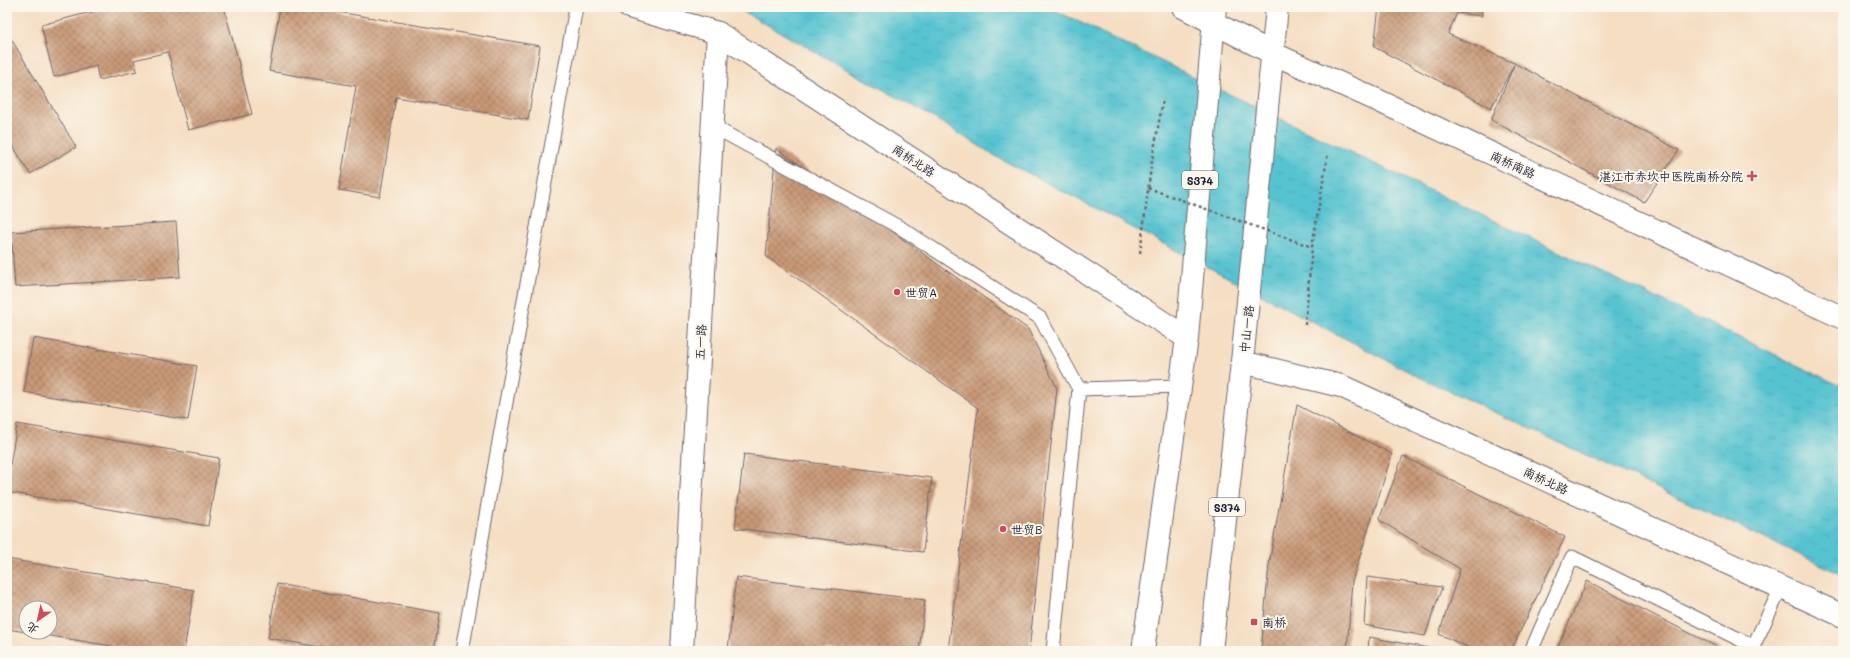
<svg xmlns="http://www.w3.org/2000/svg" width="1850" height="658" font-family="Mali,'LXGW WenKai TC',sans-serif">
<style>
.water{fill:url(#water-ripples);stroke:#3c7286}
.building{fill:url(#building-cross-hatch)}
.lines{fill:none;stroke-linecap:round;stroke-linejoin:round}
.lane-casing{stroke:#6c646a;stroke-width:15}
.street-casing{stroke:#6c646a;stroke-width:24}
.secondary-casing{stroke:#6c646a;stroke-width:24}
.primary-casing{stroke:#6c646a;stroke-width:24}
.path{stroke:#6c646a;stroke-width:2.5;stroke-dasharray:3 3;stroke-linecap:butt}
.lane{stroke:#fff;stroke-width:13}
.street{stroke:#fff;stroke-width:22}
.secondary{stroke:#fff;stroke-width:22}
.primary{stroke:#fff;stroke-width:22}
.path-bridge{stroke:#6c646a;stroke-width:2.5;stroke-dasharray:3 3;stroke-linecap:butt}
.poi-dot{fill:#d1495b;stroke:#fbf7ec;stroke-width:1.5}
.labels{text-anchor:middle;dominant-baseline:central;stroke-width:4;stroke-linejoin:round;paint-order:stroke}
.shield{fill:#fbf7ec;stroke:#636270;stroke-width:1}
.shield-label{font-size:11px;font-weight:bold;fill:#22223b}
.street-label{font-size:12px;fill:#22223b;stroke:#fbf7ec}
.poi-label{font-size:12px;fill:#22223b;stroke:#fbf7ec;text-anchor:start}
</style>
<defs>
<pattern id="water-ripples" width="26" height="14" patternUnits="userSpaceOnUse"><rect width="26" height="14" fill="#57c3d0"/><path d="M2 4q2-2 4 0t4 0M15 11q2-2 4 0t4 0" fill="none" stroke="#4ba7b4"/></pattern>
<pattern id="building-cross-hatch" width="8" height="8" patternUnits="userSpaceOnUse"><rect width="8" height="8" fill="#c99a77"/><path d="M0 0l8 8M0 8l8-8" fill="none" stroke="#a37d63"/></pattern>
</defs>
<rect width="100%" height="100%" fill="#fbf7ec"/>
<filter id="ink" filterUnits="userSpaceOnUse"><feTurbulence type="fractalNoise" baseFrequency=".025" numOctaves="2"/><feDisplacementMap in="SourceGraphic" scale="8" xChannelSelector="R" yChannelSelector="G"/><feConvolveMatrix kernelMatrix="1 2 1 2 8 2 1 2 1" color-interpolation-filters="sRGB"/></filter>
<filter id="wash" filterUnits="userSpaceOnUse"><feTurbulence type="fractalNoise" baseFrequency=".012" numOctaves="4" result="noise"/><feDisplacementMap in="SourceGraphic" scale="16" xChannelSelector="R" yChannelSelector="G"/><feGaussianBlur stdDeviation="0.9" result="paint"/><feColorMatrix in="noise" values="0 0 0 0 0 0 0 0 0 0 0 0 0 0 0 0 0 1.4 0 .05"/><feComposite in="paint" operator="in"/></filter>
<g filter="url(#wash)">
<rect width="100%" height="100%" fill="#f5dec2"/>
<polygon class="water" points="735,7 1048,7 1471,210 1843,387 1843,575 1417,376 997,157 934,118"/>
<g id="blocks">
<g class="building">
<polygon points="110,7 224,7 252,114 188,130 168,52 134,60 137,71 99,80 96,66 54,77 41,25"/>
<polygon points="280,7 308,7 540,46 528,120 396,97 380,197 339,190 356,86 269,71"/>
<polygon points="1379,7 1481,7 1482,16 1457,13 1448,34 1514,63 1679,150 1644,202 1491,120 1514,65 1491,108 1374,47"/>
<polygon points="10,37 76,147 30,174 7,136 7,39"/>
<polygon points="776,148 1028,329 1057,388 1029,651 948,651 978,408 766,256"/>
<polygon points="176,222 180,277 15,287 11,232"/>
<polygon points="33,338 197,366 188,420 24,392"/>
<polygon points="1297,405 1392,454 1352,581 1347,651 1261,651 1269,565"/>
<polygon points="17,424 219,458 208,526 7,492 7,483"/>
<polygon points="744,454 932,478 923,552 735,528"/>
<polygon points="1403,456 1565,537 1511,651 1476,651 1439,634 1460,569 1379,520"/>
<polygon points="7,559 194,590 184,651 142,651 32,633 50,632 50,608 26,608 26,632 7,629"/>
<polygon points="736,577 925,600 919,651 728,650"/>
<polygon points="1367,577 1442,587 1425,636 1364,625"/>
<polygon points="1587,581 1721,649 1720,651 1556,651"/>
<polygon points="277,584 440,613 434,651 342,651 268,638"/>
<polygon points="1369,637 1439,650 1439,651 1368,651"/>
</g>
</g>
</g>
<g filter="url(#ink)">
<use href="#blocks" fill-opacity="0" stroke="#6c646a" stroke-width="1"/>
<g class="lines">
<g class="lane-casing">
<g id="lane">
<polyline points="712,126 901,228 1040,318 1079,389"/>
<polyline points="462,651 576,7"/>
<polyline points="1053,651 1079,389 1180,386"/>
<polyline points="1531,651 1572,557 1753,646"/>
<polyline points="1751,651 1781,588"/>
</g>
</g>
<g class="street-casing">
<g id="street">
<polyline points="1272,53 1377,100 1843,318"/>
<polyline points="682,651 718,33"/>
</g>
</g>
<g class="secondary-casing">
<g id="secondary">
<polyline points="629,7 718,33 1187,338"/>
<polyline points="1183,7 1272,53"/>
<polyline points="1242,362 1341,386 1843,616"/>
</g>
</g>
<g class="primary-casing">
<g id="primary">
<polyline points="1143,651 1187,338 1215,7"/>
<polyline points="1211,651 1242,362 1277,7"/>
</g>
</g>
<g class="path">
<polyline points="1140,253 1151,167 1163,99"/>
<polyline points="1305,325 1312,247 1328,153"/>
</g>
<use href="#lane" class="lane"/>
<use href="#street" class="street"/>
<use href="#secondary" class="secondary"/>
<use href="#primary" class="primary"/>
<polyline class="path-bridge" points="1148,188 1312,247"/>
</g>
</g>
<g class="poi-dot">
<path d="M1750 170h4v4h4v4h-4v4h-4v-4h-4v-4h4z"/>
<circle cx="897" cy="292" r="4"/>
<circle cx="1003" cy="529" r="4"/>
<rect x="1250" y="618" width="8" height="8" rx="2"/>
</g>
<g class="labels">
<g class="shield">
<rect x="1182" y="171" width="36" height="18" rx="3"/>
<rect x="1209" y="498" width="36" height="18" rx="3"/>
</g>
<g class="shield-label">
<text x="1200" y="180">S374</text>
<text x="1227" y="507">S374</text>
</g>
<g class="street-label">
<text transform="translate(914 160) rotate(33)">南桥北路</text>
<text transform="translate(1513 164) rotate(25)">南桥南路</text>
<text transform="translate(1246 329) rotate(-84)">中山一路</text>
<text transform="translate(700 342) rotate(-87)">五一路</text>
<text transform="translate(1546 480) rotate(25)">南桥北路</text>
</g>
<g class="poi-label">
<text x="1743" y="176" text-anchor="end">湛江市赤坎中医院南桥分院</text>
<text x="905" y="292">世贸A</text>
<text x="1011" y="529">世贸B</text>
<text x="1262" y="622">南桥</text>
</g>
</g>
<rect width="1850" height="658" fill="none" stroke="#fbf7ec" stroke-width="24"/>
<g transform="translate(38 620) rotate(214)"><circle r="19" fill="#fbf7ec" stroke="#a4a2a5"/>
<path d="M0-3L7 15L0 10L-7 15Z" fill="#d1495b"/>
<text y="-6" font-size="11" font-weight="bold" text-anchor="middle" fill="#22223b">北</text>
</g>
</svg>
